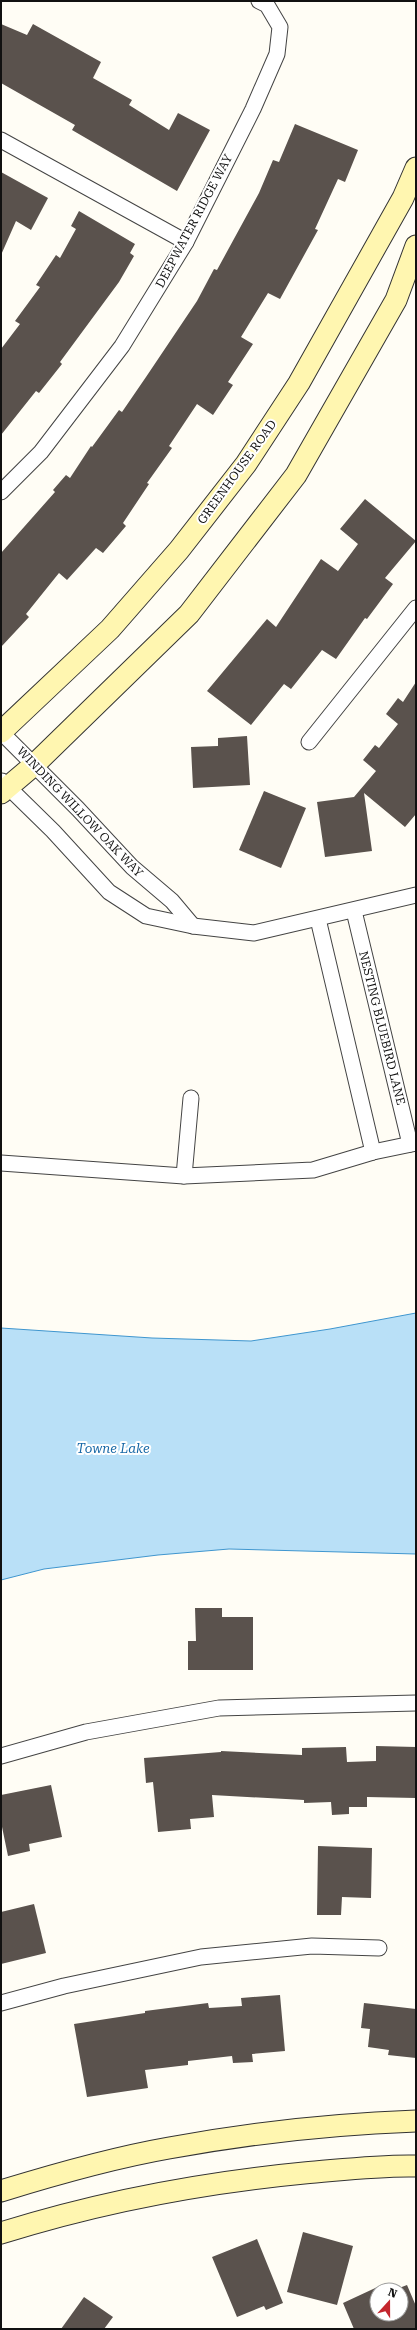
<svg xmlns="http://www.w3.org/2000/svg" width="417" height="2330" font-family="'Roboto Serif',serif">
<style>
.water{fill:#b9e0f7;stroke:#3f96cf}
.building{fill:#5a524d}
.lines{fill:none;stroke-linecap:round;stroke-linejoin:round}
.street-casing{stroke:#444;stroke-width:17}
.secondary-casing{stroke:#333;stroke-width:23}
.street{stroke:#fff;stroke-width:15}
.secondary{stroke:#fff6b0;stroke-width:21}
.labels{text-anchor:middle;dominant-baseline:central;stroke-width:4;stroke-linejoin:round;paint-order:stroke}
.street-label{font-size:12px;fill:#111;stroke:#fff}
.water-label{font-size:13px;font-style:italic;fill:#1768a6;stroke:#fff}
</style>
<rect width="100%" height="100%" fill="#fffdf5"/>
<polygon class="water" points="416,1313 416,1554 229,1549 158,1555 44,1569 1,1580 1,1328 152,1338 251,1341 330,1329"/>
<g class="building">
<polygon points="1,24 27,35 33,24 101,62 93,78 132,100 129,105 169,130 178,113 210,130 177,191 72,130 75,125 1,83"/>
<polygon points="295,124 358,150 345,182 338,179 315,229 318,230 280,299 268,293 241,337 253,344 228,382 233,385 213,415 197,404 169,446 172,448 147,483 149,484 123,523 126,526 103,553 96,548 67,580 59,573 26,614 29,617 1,647 1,553 55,492 53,490 66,475 70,478 91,446 92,447 119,410 122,412 146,377 197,301 214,269 217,270 259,193 273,160 279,162"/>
<polygon points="1,172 48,198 31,230 16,221 1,255"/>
<polygon points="79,211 135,244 130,253 134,256 119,282 60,362 62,364 39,393 36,391 1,435 1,349 20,324 15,321 40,287 36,285 56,255 60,258 76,229 71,226"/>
<polygon points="365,499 416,541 385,578 393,584 367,619 365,618 336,659 322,650 291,689 284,684 251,725 207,691 267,619 276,627 321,559 338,571 358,544 340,529"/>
<polygon points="416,682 416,814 405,827 364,793 372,851 325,857 317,802 354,797 376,771 363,760 375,745 379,748 398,724 386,714 398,698 403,702"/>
<polygon points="247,736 250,785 193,788 191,747 218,746 218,738"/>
<polygon points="264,791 306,808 281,868 239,850"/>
<polygon points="195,1608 222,1608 222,1617 253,1617 253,1670 188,1670 188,1641 196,1641"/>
<polygon points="376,1746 416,1747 416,1798 367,1797 367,1807 349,1807 349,1814 332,1815 331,1802 304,1803 304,1800 212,1795 214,1817 190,1819 191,1829 158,1832 153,1782 146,1783 144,1758 221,1752 221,1751 302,1755 302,1748 346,1747 347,1762 376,1761"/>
<polygon points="51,1785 62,1837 29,1844 30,1851 8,1856 1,1822 1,1795"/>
<polygon points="318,1846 372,1848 371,1898 342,1897 341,1915 317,1915"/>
<polygon points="34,1904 46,1953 1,1964 1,1912"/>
<polygon points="280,1995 285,2051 252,2054 253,2062 233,2063 232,2056 188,2061 188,2065 145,2070 148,2088 87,2097 74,2024 145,2013 145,2011 208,2003 209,2008 242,2006 241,1998"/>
<polygon points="364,2003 416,2009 416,2058 388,2055 389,2050 368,2047 370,2029 361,2028"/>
<polygon points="303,2232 353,2246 337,2305 287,2292"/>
<polygon points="257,2239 283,2303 266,2310 264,2306 237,2317 212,2257"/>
<polygon points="386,2283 389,2290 377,2290 377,2314 401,2314 401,2290 394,2290 407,2285 416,2306 416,2329 354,2329 343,2303"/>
<polygon points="84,2297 113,2317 104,2329 61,2329"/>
</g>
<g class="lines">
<g class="street-casing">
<g id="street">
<polyline points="1,140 186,242"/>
<polyline points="1,492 41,452 122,346 186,242 253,109 277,54 280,27 267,5 259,1"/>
<polyline points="1,732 78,809 132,867 172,901 193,926"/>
<polyline points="309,742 416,608"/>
<polyline points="2,781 53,831 109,892 146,916 193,926 254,933 416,895"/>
<polyline points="354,911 410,1144"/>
<polyline points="318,919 373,1152"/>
<polyline points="1,1163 184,1176 313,1170 373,1152 416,1143"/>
<polyline points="184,1176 191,1098"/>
<polyline points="1,1756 86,1732 219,1708 416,1703"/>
<polyline points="1,2003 64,1986 201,1957 312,1946 379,1948"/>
</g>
</g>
<g class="secondary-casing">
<g id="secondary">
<polyline points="1,732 110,629 179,550 246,464 299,383 403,198 416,168"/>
<polyline points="1,793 34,765 189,614 296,475 396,300 416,246"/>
<path d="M1,2191C56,2174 112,2158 169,2148C250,2133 334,2124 416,2121"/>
<path d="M1,2233C100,2202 200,2183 304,2173C341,2170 379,2165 416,2166"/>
</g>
</g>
<use href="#street" class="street"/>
<use href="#secondary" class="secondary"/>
</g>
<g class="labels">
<g class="street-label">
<text transform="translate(194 221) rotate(-62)">DEEPWATER RIDGE WAY</text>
<text transform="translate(237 472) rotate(-54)">GREENHOUSE ROAD</text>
<text transform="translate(80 812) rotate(46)">WINDING WILLOW OAK WAY</text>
<text transform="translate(382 1028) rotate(76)">NESTING BLUEBIRD LANE</text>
</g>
<g class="water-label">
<text x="113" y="1448">Towne Lake</text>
</g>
</g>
<rect width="417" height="2330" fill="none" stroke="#111111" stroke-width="4"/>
<g transform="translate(389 2302) rotate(21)"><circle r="19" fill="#ffffff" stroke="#a0a0a0"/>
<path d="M0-3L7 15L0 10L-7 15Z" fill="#c4262e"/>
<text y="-6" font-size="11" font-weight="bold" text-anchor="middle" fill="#111111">N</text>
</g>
</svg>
